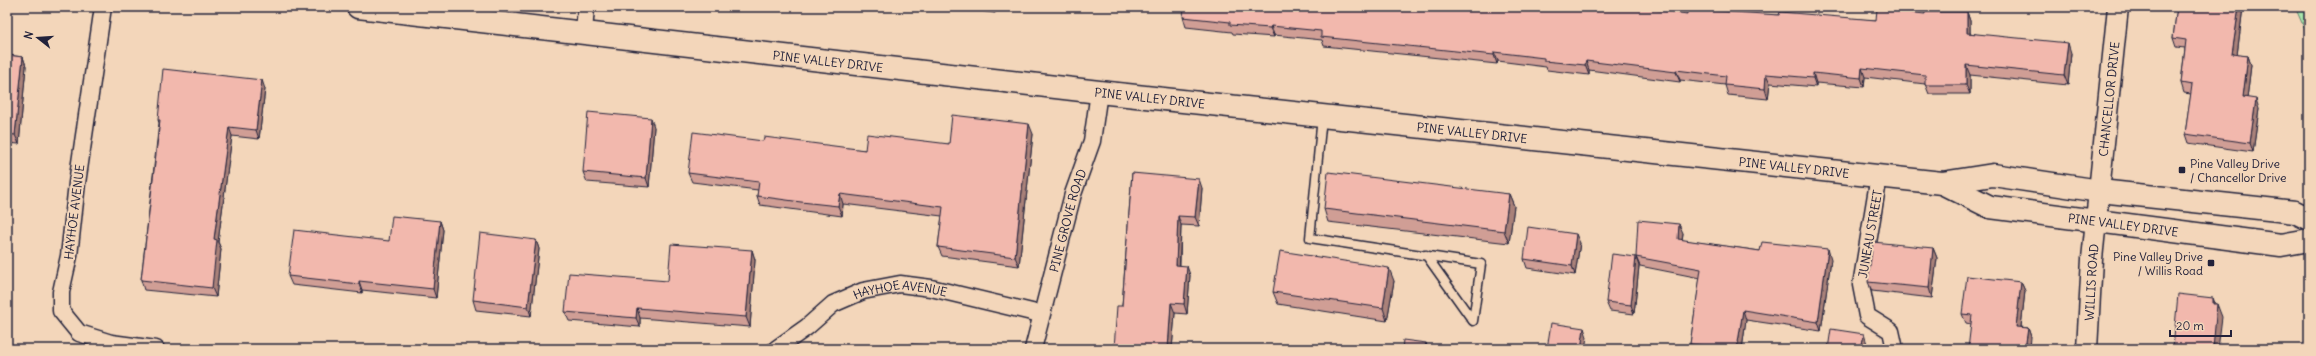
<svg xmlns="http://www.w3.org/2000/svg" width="2316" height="356" font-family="Delius,sans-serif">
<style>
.forest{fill:url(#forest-crowns);stroke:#658473}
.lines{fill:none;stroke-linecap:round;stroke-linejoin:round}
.service-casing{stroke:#22223b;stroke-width:11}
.minor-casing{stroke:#22223b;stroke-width:19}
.tertiary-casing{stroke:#22223b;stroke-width:23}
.secondary-casing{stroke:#22223b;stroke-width:25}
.service{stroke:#f3d6ba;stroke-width:8}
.minor{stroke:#f3d6ba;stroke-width:16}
.tertiary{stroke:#f3d6ba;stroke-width:20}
.secondary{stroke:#f3d6ba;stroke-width:22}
.wall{fill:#d09e95;stroke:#22223b}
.shaded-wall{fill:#a98179;stroke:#22223b}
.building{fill:#f2b8ad;stroke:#22223b}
.poi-dot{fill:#22223b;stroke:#f3d6ba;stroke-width:1.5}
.labels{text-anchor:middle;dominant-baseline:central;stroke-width:4;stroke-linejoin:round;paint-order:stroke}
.street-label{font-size:12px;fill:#22223b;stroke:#f3d6ba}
.poi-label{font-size:12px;fill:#22223b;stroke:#f3d6ba;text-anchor:start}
</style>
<defs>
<pattern id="forest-crowns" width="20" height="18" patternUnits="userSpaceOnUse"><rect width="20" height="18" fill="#a8e5ab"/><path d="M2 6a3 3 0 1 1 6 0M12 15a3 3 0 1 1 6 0" fill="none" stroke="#90c494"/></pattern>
</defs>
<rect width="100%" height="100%" fill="#f3d6ba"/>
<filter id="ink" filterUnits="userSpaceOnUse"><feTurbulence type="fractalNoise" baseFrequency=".025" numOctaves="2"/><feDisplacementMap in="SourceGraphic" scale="8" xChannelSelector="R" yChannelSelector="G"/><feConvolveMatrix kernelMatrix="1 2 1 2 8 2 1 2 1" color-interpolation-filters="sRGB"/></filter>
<g filter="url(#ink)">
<polygon class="forest" points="2295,7 2309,7 2309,39"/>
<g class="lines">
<g class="service-casing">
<polyline id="service" points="1322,117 1310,238 1481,264 1473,321 1426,255"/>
</g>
<g class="minor-casing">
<g id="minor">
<polyline points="103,7 77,183 69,256 61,292 61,311 79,333 111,343 156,349"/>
<polyline points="584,32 586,7"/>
<polyline points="1879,176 1861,285 1867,316 1891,331 1895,349"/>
<path id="s1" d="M776,349L807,327L833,304L863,291L900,284L931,288L1040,314"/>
<path id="s2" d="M1033,349L1073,194L1092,141L1099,92"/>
</g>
</g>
<g class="tertiary-casing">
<g id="tertiary">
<path id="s3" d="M2087,349L2092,259L2118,7"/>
</g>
</g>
<g class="secondary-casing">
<g id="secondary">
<path id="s4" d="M358,7L1099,92L1942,183L1993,175L2100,191L2295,212L2309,219"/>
<path id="s5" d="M1942,183L1990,207L2281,245L2309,240"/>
</g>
</g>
<use href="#service" class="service"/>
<use href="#minor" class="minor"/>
<use href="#tertiary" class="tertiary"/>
<use href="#secondary" class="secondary"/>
</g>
<g class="wall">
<polygon points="955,7 995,7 995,13 955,8"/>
<polygon points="2177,7 2243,7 2237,55 2248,56 2251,65 2247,98 2259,109 2253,152 2188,143 2185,134 2191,94 2184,93 2181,83 2185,48 2176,47 2173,38"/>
<polygon points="1967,12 1970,21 1970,33 2071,53 2068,85 1970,75 1970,94 1929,94 1925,84 1865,77 1864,87 1816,83 1816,87 1770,83 1768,99 1728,95 1725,85 1680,80 1680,82 1589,70 1589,75 1547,70 1546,67 1498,61 1497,64 1324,46 1322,40 1274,35 1274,37 1233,34 1232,32 1186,27 1183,17 1687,14 1779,15 1876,20 1925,14"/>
<polygon points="7,55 23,57 26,66 19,144 7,143"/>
<polygon points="265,89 259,139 232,136 218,242 221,249 216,297 144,290 141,280 159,123 158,120"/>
<polygon points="654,127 649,187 587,182 583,172"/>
<polygon points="1033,134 1019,266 942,256 938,247 942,216 843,204 842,216 760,205 757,196 758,190 692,182 688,173 763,141 865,150 949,144"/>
<polygon points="1132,173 1202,188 1199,226 1181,225 1180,265 1190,275 1187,314 1175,313 1172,349 1114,349 1122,306"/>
<polygon points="1509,194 1514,206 1509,243 1328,222 1324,209"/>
<polygon points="440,221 443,230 436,298 362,290 362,293 292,285 288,276 389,241"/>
<polygon points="1683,233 1682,240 1760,251 1831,259 1821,331 1746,320 1742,349 1692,349 1690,344 1700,278 1640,266 1636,257"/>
<polygon points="536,240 539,249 531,316 476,310 473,300"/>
<polygon points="1580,243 1575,275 1527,268 1524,259"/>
<polygon points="1933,248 1937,258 1932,298 1872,291 1868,282"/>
<polygon points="752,250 755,260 750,327 640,318 640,327 569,321 565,312 668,281"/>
<polygon points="1636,257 1639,266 1634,314 1610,311 1606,302"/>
<polygon points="1394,281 1387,321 1278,304 1273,292"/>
<polygon points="2021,282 2025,291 2021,327 2028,328 2031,337 1966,323 1962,314"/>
</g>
<g class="shaded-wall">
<polygon points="992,7 995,7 995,13"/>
<polygon points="2239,7 2243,7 2236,63 2232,54"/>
<polygon points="1967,12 1970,21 1970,42 1967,33"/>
<polygon points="1271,26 1274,35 1274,37 1270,28"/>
<polygon points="2068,43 2071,53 2068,85 2064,75"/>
<polygon points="1494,52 1498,61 1497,64 1494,55"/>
<polygon points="2248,56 2251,65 2246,107 2243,97"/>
<polygon points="23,57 26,66 19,144 15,135"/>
<polygon points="1586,61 1589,70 1589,75 1585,65"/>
<polygon points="1966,65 1970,75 1970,94 1966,85"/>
<polygon points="1862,68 1865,77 1864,87 1861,78"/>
<polygon points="1676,70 1680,80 1680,82 1676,72"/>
<polygon points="1813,73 1816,83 1816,87 1813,78"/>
<polygon points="1766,74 1770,83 1768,99 1765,89"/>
<polygon points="262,80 265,89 259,139 256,130"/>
<polygon points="2256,99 2259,109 2253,152 2250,143"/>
<polygon points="651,118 654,127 649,187 646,178"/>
<polygon points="1029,124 1033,134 1019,266 1015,257"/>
<polygon points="229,127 232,136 218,242 221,249 216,297 212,288 214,239"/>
<polygon points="1199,179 1202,188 1199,226 1195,217"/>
<polygon points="840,194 843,204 842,216 838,206"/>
<polygon points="1509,194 1514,206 1509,243 1504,231"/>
<polygon points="1178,216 1181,225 1179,274 1176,265"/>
<polygon points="440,221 443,230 436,298 433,289"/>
<polygon points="1679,224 1683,233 1681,249 1678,239"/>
<polygon points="1576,234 1580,243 1575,275 1572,266"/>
<polygon points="536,240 539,249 531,316 528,307"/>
<polygon points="1933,248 1937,258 1932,298 1929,288"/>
<polygon points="1828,249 1831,259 1821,331 1818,322"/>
<polygon points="752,250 755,260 750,327 746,317"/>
<polygon points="1636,257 1639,266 1634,314 1631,305"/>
<polygon points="1187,266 1190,275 1187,314 1184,304"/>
<polygon points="1389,268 1394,281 1387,321 1383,308"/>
<polygon points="359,281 362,290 362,293 359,284"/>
<polygon points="2021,282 2025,291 2020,336 2016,327"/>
<polygon points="2213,298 2217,308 2217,304 2222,317 2218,349 2213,349"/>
<polygon points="1171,303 1175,313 1172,349 1168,349"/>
<polygon points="637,308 640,318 640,327 636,318"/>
<polygon points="1743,310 1746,320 1742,349 1737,349"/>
<polygon points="1584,328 1587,337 1585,349 1581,349"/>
<polygon points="2028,328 2031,337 2030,349 2025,349"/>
<polygon points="1864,334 1867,344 1866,349 1861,349"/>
<polygon points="1426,343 1428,349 1425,349"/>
</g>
<g class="building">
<polygon points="1184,7 1639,7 1687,14 1687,9 1779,15 1780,12 1876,20 1877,9 1925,14 1925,12 1967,12 1967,33 2068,43 2064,75 1966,65 1966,85 1925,85 1925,75 1862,68 1861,78 1813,73 1813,78 1766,74 1765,89 1725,85 1726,76 1676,70 1676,72 1586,61 1585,65 1544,61 1544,58 1494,52 1494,55 1321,37 1321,31 1271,26 1270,28 1230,25 1230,22 1183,17"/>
<polygon points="2177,7 2239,7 2232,54 2248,56 2243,97 2256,99 2250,143 2185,134 2192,85 2181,83 2186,40 2173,38"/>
<polygon points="7,55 23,57 15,135 7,134"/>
<polygon points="163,69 262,80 256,130 229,127 214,239 217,240 212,288 141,280 160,120 158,120"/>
<polygon points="588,112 651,118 646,178 583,172"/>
<polygon points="952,115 1029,124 1015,257 938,247 943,207 840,194 838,206 801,202 757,196 759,182 688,173 693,132 763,141 764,137 865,150 867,134 949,144"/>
<polygon points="1328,172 1509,194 1504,231 1324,209"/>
<polygon points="1132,173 1199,179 1195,217 1178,216 1176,265 1187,266 1184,304 1171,303 1168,349 1151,348 1151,349 1114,349 1117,306 1122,306"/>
<polygon points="392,216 440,221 433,289 359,281 359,284 288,276 294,230 389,241"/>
<polygon points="1638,220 1679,224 1678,239 1760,251 1762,242 1828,249 1818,322 1743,310 1737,349 1715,349 1715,347 1690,344 1701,269 1636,257"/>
<polygon points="1528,227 1576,234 1572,266 1524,259"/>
<polygon points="480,233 536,240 528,307 473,300"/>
<polygon points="1873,242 1933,248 1929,288 1868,282"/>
<polygon points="671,244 752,250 746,317 637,308 636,318 565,312 569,273 668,281"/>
<polygon points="1280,251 1389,268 1383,308 1273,292"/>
<polygon points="1612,254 1636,257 1631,305 1606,302"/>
<polygon points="1967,276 2021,282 2016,327 2028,328 2025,349 1968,349 1972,315 1962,314"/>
<polygon points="2178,294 2213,298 2213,304 2217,304 2213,349 2173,349"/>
<polygon points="1551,323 1584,328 1581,349 1547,349"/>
<polygon points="1831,329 1864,334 1861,349 1828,349"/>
<polygon points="1403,340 1426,343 1425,349 1402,349"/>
<polygon points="910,344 954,349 910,349"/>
<polygon points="1899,346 1925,347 1924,349 1896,349 1896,348"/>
</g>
</g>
<g class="poi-dot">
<rect x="2178" y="166" width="8" height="8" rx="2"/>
<rect x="2207" y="259" width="8" height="8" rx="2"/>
</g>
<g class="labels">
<g class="street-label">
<text stroke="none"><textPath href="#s4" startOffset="473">PINE VALLEY DRIVE</textPath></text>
<text stroke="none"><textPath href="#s4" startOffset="797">PINE VALLEY DRIVE</textPath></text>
<text stroke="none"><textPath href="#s3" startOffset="251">CHANCELLOR DRIVE</textPath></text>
<text stroke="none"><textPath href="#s4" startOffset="1121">PINE VALLEY DRIVE</textPath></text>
<text stroke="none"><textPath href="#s4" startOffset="1445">PINE VALLEY DRIVE</textPath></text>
<text transform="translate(74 212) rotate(-83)">HAYHOE AVENUE</text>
<text stroke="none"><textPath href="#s2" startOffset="133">PINE GROVE ROAD</textPath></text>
<text stroke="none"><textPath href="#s5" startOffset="188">PINE VALLEY DRIVE</textPath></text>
<text transform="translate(1870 234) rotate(-80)">JUNEAU STREET</text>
<text stroke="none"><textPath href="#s3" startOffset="67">WILLIS ROAD</textPath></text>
<text stroke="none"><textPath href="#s1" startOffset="143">HAYHOE AVENUE</textPath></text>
</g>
<g class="poi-label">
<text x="2190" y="163">Pine Valley Drive<tspan x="2190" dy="14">/ Chancellor Drive</tspan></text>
<text x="2203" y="256" text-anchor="end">Pine Valley Drive<tspan x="2203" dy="14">/ Willis Road</tspan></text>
</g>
</g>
<rect width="2316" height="356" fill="none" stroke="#f3d6ba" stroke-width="24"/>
<rect x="12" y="12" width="2292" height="332" fill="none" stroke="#22223b" stroke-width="1.5" filter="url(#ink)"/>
<g transform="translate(38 38) rotate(287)" stroke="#f3d6ba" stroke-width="3" paint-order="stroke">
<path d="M0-3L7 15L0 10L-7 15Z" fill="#22223b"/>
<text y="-6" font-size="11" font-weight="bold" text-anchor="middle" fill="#22223b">N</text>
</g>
<path d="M2170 330v6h61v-6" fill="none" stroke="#22223b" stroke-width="2"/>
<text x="2176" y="330" font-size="12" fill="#22223b" stroke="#f3d6ba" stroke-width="3" paint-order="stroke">20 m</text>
</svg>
